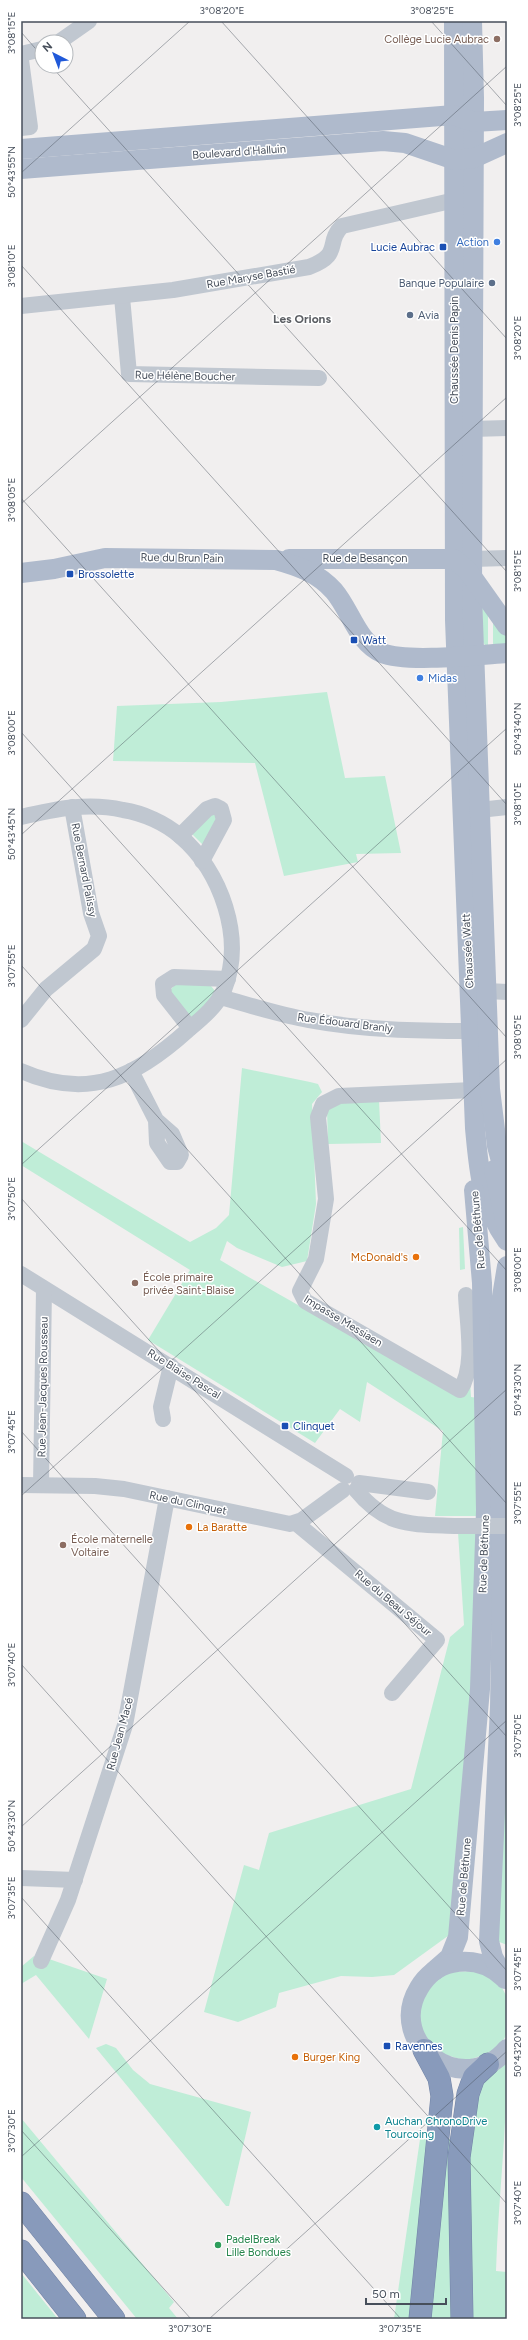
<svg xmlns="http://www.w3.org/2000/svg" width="528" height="2340" font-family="Figtree,sans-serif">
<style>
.green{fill:#bfedd7}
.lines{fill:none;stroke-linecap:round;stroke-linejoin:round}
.highway-casing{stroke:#7385a7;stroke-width:23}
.minor{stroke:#c0c7d0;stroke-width:16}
.major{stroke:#afbacc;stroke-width:20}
.highway{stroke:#889abb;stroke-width:22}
.minor-bridge{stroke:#c0c7d0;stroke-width:16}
.ticks{fill:none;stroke:#474f5b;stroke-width:1;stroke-opacity:0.45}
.education-dot{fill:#8d6e63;stroke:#fff;stroke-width:1.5}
.shop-dot{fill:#3f7fe0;stroke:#fff;stroke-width:1.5}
.transit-dot{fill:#1a4fb4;stroke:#fff;stroke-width:1.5}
.service-dot{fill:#5c6f8a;stroke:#fff;stroke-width:1.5}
.food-dot{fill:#e8710a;stroke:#fff;stroke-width:1.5}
.culture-dot{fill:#0f9aa8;stroke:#fff;stroke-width:1.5}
.leisure-dot{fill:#2e9e5b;stroke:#fff;stroke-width:1.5}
.labels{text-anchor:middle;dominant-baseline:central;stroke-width:3;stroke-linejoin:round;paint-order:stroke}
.education-label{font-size:11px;fill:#785e54;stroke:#fff;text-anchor:start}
.street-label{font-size:11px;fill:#474f5b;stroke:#fff}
.shop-label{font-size:11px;fill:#366cbe;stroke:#fff;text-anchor:end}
.transit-label{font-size:11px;fill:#164399;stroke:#fff;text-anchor:start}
.service-label{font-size:11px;fill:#4e5e75;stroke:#fff;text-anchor:end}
.food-label{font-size:11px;fill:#c56008;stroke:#fff;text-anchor:start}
.culture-label{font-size:11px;fill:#0d838f;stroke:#fff;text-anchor:start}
.leisure-label{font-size:11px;fill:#27864d;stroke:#fff;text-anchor:start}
.neighbourhood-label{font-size:12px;font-weight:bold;fill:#5b5e63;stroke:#fff}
.neatline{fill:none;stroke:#474f5b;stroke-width:1.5}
.ticks-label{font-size:10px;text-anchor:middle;fill:#474f5b}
</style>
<rect width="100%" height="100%" fill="#f1efef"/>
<g class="green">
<polygon points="482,604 488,605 488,645 485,645 483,642"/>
<polygon points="493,612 507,632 507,648 493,647"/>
<polygon points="327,692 345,778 385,776 401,853 356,854 358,862 284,876 255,763 113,761 117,706 221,702"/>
<polygon points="206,812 220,815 203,845 190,832"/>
<polygon points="177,983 211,986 215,991 215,995 192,1018 171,999 171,989"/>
<path d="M242,1068L310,1082L318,1084L322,1092L312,1104L316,1204L307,1261L282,1267L237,1248L227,1241L220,1260C298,1307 380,1349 460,1394L470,1381L471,1397L478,1398L479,1516H435L443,1431L367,1382L360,1422L340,1409L315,1443L148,1340L190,1270L21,1165V1141L190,1242L216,1228L229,1215Z"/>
<polygon points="379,1100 381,1143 328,1144 327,1110 340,1101"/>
<polygon points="463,1227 465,1269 460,1270 459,1228"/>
<polygon points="458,1532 479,1533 477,1619 452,1933 394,1975 372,1977 341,1976 279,1993 276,2007 238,2022 204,2012 244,1865 259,1870 269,1833 411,1789 450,1637 464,1625"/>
<polygon points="507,1611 507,1945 497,1941"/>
<polygon points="34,1956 43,1966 49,1959 107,1979 89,2039 36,1975 21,1984 21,1967"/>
<polygon points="479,1971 501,1986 507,1997 507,2033 504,2039 494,2051 466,2061 434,2051 418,2022 424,1992 446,1972"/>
<polygon points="106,2044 116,2048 133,2070 150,2084 251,2112 229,2206 226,2206 96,2048"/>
<path d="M507,2060C507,2130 498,2201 496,2271L507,2272V2319H394L420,2139H468L477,2087Z"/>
<polygon points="21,2118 174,2302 169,2308 178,2319 137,2319 21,2177"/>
<polygon points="21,2273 58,2319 21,2319"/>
</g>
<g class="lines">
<g class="highway-casing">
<g id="highway">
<polyline points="21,2203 114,2319"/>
<polyline points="21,2251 75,2319"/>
<polyline points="420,2319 442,2096 439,2078 424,2050"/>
<polyline points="462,2319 459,2157 468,2094 474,2077 488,2064"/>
</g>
</g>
<g class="minor">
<polyline points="59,42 89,21"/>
<polyline points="21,54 42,49"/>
<polyline points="21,60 30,127 21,128"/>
<polyline points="122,297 129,374 319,378"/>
<path d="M21,306L173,290L309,267C343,254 325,243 342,226L455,200"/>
<polyline points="472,429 507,428"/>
<polyline points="472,559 507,558"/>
<polyline points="479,810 507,807"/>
<path d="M21,817C55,809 88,802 123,810C143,813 165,823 180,836C221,871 245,938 224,990C217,1006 201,1019 188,1030C136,1077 89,1101 21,1071"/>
<polyline points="180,836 207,809 215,806 221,809 224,820 202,861"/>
<polyline points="487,991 507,992"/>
<path d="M220,997C250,1005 279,1015 309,1020C363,1030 417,1031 471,1031"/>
<polyline points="21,1020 46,989 94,949 99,936 91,913 72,807"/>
<polyline points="190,1028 164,995 163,984 174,977 228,979"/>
<polyline points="131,1071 156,1120 157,1143 170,1162 177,1162 181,1155 172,1134 156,1120"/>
<polyline points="21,1274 346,1476"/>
<path d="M466,1295C467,1323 476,1366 460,1390L305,1301L300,1291L316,1259L326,1199L318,1117L323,1104L339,1096L473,1090"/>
<polyline points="163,1419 161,1407 171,1366"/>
<polyline points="359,1483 428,1492"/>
<polyline points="21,1485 95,1486 124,1489 290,1524 302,1520 343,1490"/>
<polyline points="41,1485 44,1289"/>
<path d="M356,1490C387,1528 413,1524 457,1526"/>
<polyline points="296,1523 437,1640 392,1693"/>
<polyline points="21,1878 75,1880"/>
<polyline points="41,1961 68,1900 125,1725 167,1498"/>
</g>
<g class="major">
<path d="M454,21L455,620L475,1128C479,1172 481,1204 507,1241"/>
<polyline points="472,21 474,98 472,594 490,1089 497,1146 507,1184"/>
<polyline points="21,149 454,115 474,122 507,120"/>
<polyline points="21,169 383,141 405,143 455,160 474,158 507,143"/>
<polyline points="289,559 454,559 468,571 507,626"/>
<path d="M21,573L54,569L105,558L276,560C298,566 318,573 334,591C351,611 357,642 382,653C406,663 478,655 507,653"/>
<polyline points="494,1170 507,1228"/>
<polyline points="434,1971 450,1957 458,1937 480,1689 486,1510 482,1283 474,1190"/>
<path d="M503,1977C489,1964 471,1959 452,1963C438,1966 426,1976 419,1988C385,2044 464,2100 507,2049"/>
<polyline points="505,1979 493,1957 489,1941 500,1707 502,1593 499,1350 500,1309 507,1266"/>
</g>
<use href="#highway" class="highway"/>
<polyline class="minor-bridge" points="457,1526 507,1526"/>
</g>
<path class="ticks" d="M221,21L507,339M431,21L507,106M21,32L42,56M51,66L507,572M21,173L190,21M21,265L507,805M21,498L507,1038M21,504L507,66M21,732L507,1271M21,835L507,397M21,965L507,1504M21,1165L507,728M21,1198L507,1737M21,1431L507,1971M21,1496L507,1059M21,1664L507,2204M21,1827L507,1389M21,1897L401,2319M21,2130L191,2319M21,2157L507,1720M209,2319L507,2051"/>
<g class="education-dot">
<circle cx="497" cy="39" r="4"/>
<circle cx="135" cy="1283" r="4"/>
<circle cx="63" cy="1545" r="4"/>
</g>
<g class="shop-dot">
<circle cx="497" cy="242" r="4"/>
<circle cx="420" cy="678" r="4"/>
</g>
<g class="transit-dot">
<rect x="439" y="243" width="8" height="8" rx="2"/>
<rect x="66" y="570" width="8" height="8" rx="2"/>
<rect x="350" y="636" width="8" height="8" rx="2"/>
<rect x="281" y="1422" width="8" height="8" rx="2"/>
<rect x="383" y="2042" width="8" height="8" rx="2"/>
</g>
<g class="service-dot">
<circle cx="492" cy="283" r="4"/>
<circle cx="410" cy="315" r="4"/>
</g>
<g class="food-dot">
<circle cx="416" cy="1257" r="4"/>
<circle cx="189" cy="1527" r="4"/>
<circle cx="295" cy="2057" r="4"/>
</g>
<circle class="culture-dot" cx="377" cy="2127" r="4"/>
<circle class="leisure-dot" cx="218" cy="2245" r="4"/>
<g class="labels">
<g class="education-label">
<text x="489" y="39" text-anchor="end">Collège Lucie Aubrac</text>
<text x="143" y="1277">École primaire<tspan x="143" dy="13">privée Saint-Blaise</tspan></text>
<text x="71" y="1539">École maternelle<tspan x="71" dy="13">Voltaire</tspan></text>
</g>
<g class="street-label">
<text transform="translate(239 152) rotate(-4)">Boulevard d'Halluin</text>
<text transform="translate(251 277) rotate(-10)">Rue Maryse Bastié</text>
<text transform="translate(454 350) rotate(-90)">Chaussée Denis Papin</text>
<text transform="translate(185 376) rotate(1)">Rue Hélène Boucher</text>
<text transform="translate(182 558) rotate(1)">Rue du Brun Pain</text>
<text x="365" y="558">Rue de Besançon</text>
<text transform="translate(84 870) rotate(79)">Rue Bernard Palissy</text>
<text transform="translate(468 951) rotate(-93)">Chaussée Watt</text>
<text transform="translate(345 1023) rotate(7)">Rue Édouard Branly</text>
<text transform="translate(478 1230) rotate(-95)">Rue de Béthune</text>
<text transform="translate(343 1321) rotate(31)">Impasse Messiaen</text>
<text transform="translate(184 1374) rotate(32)">Rue Blaise Pascal</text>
<text transform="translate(43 1387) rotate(-89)">Rue Jean-Jacques Rousseau</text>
<text transform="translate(188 1503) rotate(12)">Rue du Clinquet</text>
<text transform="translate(484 1554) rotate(-88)">Rue de Béthune</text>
<text transform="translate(393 1603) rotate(40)">Rue du Beau Séjour</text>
<text transform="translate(120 1734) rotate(-75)">Rue Jean Macé</text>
<text transform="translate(464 1877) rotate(-85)">Rue de Béthune</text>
</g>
<g class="shop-label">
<text x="489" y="242">Action</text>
<text x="428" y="678" text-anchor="start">Midas</text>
</g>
<g class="transit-label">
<text x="435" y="247" text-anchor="end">Lucie Aubrac</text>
<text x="78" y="574">Brossolette</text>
<text x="362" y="640">Watt</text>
<text x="293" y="1426">Clinquet</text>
<text x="395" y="2046">Ravennes</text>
</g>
<g class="service-label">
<text x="484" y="283">Banque Populaire</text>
<text x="418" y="315" text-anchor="start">Avia</text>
</g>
<g class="food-label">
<text x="408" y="1257" text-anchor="end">McDonald's</text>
<text x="197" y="1527">La Baratte</text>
<text x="303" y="2057">Burger King</text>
</g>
<g class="culture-label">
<text x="385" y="2121">Auchan ChronoDrive<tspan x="385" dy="13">Tourcoing</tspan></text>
</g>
<g class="leisure-label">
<text x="226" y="2239">PadelBreak<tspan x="226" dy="13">Lille Bondues</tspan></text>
</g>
<g class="neighbourhood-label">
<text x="302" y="319">Les Orions</text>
</g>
</g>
<rect width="528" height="2340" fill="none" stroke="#ffffff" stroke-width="44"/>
<g transform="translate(54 54) rotate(318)"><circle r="19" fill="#ffffff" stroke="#b5b9bd"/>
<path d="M0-3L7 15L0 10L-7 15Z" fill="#2059d9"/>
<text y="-6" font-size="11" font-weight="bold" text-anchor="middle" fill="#474f5b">N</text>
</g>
<path d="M366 2298v6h80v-6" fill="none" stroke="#474f5b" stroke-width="2"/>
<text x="372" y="2298" font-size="12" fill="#474f5b" stroke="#ffffff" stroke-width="3" paint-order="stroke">50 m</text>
<rect x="22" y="22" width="484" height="2296" class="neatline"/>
<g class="ticks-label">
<text x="222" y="14">3°08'20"E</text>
<text x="432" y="14">3°08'25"E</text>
<text transform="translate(11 33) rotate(-90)" y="4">3°08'15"E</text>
<text transform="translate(517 105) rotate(-90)" y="4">3°08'25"E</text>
<text transform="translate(11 172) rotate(-90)" y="4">50°43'55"N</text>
<text transform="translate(11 266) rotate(-90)" y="4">3°08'10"E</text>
<text transform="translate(517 338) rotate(-90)" y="4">3°08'20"E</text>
<text transform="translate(11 500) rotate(-90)" y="4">3°08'05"E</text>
<text transform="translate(517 571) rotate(-90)" y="4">3°08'15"E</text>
<text transform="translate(517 729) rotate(-90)" y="4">50°43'40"N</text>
<text transform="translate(11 733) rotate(-90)" y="4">3°08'00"E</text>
<text transform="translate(517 804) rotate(-90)" y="4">3°08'10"E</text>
<text transform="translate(11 834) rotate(-90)" y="4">50°43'45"N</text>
<text transform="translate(11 966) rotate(-90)" y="4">3°07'55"E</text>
<text transform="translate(517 1037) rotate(-90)" y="4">3°08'05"E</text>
<text transform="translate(11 1199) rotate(-90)" y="4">3°07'50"E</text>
<text transform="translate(517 1270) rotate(-90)" y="4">3°08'00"E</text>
<text transform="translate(517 1390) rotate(-90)" y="4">50°43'30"N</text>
<text transform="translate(11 1432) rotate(-90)" y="4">3°07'45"E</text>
<text transform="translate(517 1503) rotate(-90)" y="4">3°07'55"E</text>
<text transform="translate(11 1665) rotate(-90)" y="4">3°07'40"E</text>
<text transform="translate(517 1736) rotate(-90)" y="4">3°07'50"E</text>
<text transform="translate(11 1826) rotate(-90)" y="4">50°43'30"N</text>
<text transform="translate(11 1898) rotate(-90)" y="4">3°07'35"E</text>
<text transform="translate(517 1969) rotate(-90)" y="4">3°07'45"E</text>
<text transform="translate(517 2051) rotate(-90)" y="4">50°43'20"N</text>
<text transform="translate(11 2131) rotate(-90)" y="4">3°07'30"E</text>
<text transform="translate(517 2203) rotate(-90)" y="4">3°07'40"E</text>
<text x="190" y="2332">3°07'30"E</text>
<text x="400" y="2332">3°07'35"E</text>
</g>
</svg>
